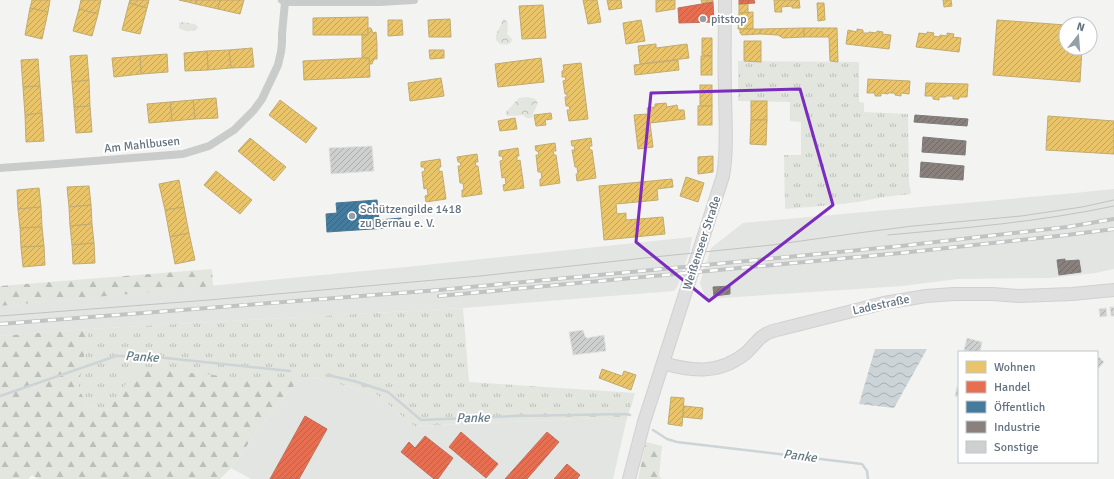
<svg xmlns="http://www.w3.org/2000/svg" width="1114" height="479" font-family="Signika,sans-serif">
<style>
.built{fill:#e3e5e3}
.grass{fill:url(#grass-tufts)}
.forest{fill:url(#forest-firs)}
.park{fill:url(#park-crowns)}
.water{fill:url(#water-waves)}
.homes{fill:url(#homes-hatch);stroke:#c1ab71}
.shops{fill:url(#shops-hatch);stroke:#bf705f}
.public{fill:url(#public-hatch);stroke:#4e7895}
.industry{fill:url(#industry-hatch);stroke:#7e7c7e}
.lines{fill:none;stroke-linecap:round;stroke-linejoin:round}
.stream{stroke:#ccd4d7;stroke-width:2.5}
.building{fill:url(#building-hatch);stroke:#e2e2e1}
.secondary-casing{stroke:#d0d1d0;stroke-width:14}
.street{stroke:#cacccc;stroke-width:8}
.secondary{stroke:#dfdfe0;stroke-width:12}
.tram{stroke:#c1c2c2;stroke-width:1}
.rail-casing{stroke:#c1c2c2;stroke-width:4}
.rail{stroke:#fff;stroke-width:2.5;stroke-dasharray:8;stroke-linecap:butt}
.marked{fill:none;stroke:#7b2cbf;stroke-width:3;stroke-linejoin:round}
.poi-dot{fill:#959fa8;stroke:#fff;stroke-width:1.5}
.labels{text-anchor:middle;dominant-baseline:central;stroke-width:4;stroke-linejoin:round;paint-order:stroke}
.poi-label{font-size:12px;fill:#637281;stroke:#fff;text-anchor:start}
.street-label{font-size:12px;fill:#637281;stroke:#fff}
.water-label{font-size:13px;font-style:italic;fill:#637a85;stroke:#fff}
</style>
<defs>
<pattern id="grass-tufts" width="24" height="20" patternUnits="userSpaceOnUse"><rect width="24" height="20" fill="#e2e6df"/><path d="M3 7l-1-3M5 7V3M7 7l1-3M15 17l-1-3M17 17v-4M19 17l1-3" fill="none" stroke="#bbbfba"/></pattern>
<pattern id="forest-firs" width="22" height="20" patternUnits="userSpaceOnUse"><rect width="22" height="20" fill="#e2e6df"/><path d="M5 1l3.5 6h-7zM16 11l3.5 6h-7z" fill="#bbbfba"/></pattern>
<pattern id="park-crowns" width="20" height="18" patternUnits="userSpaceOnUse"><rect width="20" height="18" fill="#e2e6df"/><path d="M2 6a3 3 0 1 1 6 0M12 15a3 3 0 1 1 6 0" fill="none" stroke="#bbbfba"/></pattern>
<pattern id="water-waves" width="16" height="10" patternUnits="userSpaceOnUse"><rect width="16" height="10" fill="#ccd4d7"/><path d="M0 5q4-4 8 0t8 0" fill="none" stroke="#a9b0b4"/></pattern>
<pattern id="homes-hatch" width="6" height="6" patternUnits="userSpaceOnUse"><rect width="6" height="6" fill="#e9c46a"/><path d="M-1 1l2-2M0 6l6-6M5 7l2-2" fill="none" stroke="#c0a45d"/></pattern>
<pattern id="shops-hatch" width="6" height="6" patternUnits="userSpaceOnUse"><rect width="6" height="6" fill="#e76f51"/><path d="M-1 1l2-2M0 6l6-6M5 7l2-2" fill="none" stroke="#bf6049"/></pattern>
<pattern id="public-hatch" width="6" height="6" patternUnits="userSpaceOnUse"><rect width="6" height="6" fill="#457b9d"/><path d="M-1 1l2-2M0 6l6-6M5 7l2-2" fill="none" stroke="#3b6580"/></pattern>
<pattern id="industry-hatch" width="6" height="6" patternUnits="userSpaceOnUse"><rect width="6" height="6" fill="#8a817c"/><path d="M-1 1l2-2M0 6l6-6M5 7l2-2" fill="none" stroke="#6f6967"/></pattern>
<pattern id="building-hatch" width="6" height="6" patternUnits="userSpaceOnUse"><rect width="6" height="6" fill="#cecfcf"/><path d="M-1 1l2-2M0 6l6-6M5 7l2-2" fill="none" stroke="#abacad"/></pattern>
</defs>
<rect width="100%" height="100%" fill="#f3f3f1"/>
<g class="built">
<polygon points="1114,189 1114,269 1095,273 1050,278 957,279 903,286 706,299 700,283 711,248 743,223 1075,193"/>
<polygon points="692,237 690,250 678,285 674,291 463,308 89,329 0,336 0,306 416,266"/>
<polygon points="316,378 376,394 414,426 600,418 626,422 613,479 251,479 231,468 270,413 298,381"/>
</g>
<g class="grass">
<polygon points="738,61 859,62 859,102 864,103 864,112 908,114 909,182 911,194 883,197 858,202 821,206 785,209 784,155 801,155 801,122 790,121 790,102 738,101"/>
<polygon points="463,308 469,382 635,393 626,422 600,418 414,426 376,394 316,378 298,381 278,381 109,410 90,407 78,389 89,329"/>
</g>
<g class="forest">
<polygon points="212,269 213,286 0,306 0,286"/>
<polygon points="89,329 78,389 90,407 109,410 136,368 278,381 298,381 270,413 231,468 220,479 38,479 32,475 28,479 0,479 0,336"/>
<polygon points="646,442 662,446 659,475 661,479 638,479"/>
</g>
<g class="park">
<path d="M503,19H504C509,22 508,29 507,34L512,39C512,45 505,45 500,44L496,40C495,32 501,27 503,19Z"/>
<path d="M182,22L195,24L198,27L197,29C191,32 184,32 179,28V23Z"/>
<path d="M526,97C546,99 534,107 532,118H527L523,115L507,116L505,113L519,98Z"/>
</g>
<polygon class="water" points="875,349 927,349 894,408 859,404"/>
<g class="homes">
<polygon points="32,0 50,0 48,12 30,8"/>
<polygon points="81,0 101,0 98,14 79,9"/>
<polygon points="130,0 149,0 147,8 129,3"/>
<polygon points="179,0 196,0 196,4"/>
<polygon points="196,0 220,0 218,9 196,4"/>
<polygon points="220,0 244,0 240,14 218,9"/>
<polygon points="583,0 597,0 601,22 588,24"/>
<polygon points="607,0 621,0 622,8 609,10"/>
<polygon points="656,0 675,0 675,9 656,12"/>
<polygon points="701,0 713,0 713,2 702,3"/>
<polygon points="774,0 799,0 800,8 792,8 792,6 781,7 782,12 775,12"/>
<polygon points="943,0 951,0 952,6 944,7"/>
<polygon points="129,3 147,8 140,34 122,30"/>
<polygon points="817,3 824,3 825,20 818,21"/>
<rect x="739" y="4" width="9" height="9"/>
<polygon points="543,5 546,38 522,39 519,6"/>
<polygon points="30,8 48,12 42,39 25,35"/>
<polygon points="79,9 98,14 92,36 73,31"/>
<polygon points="753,12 753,29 738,29 739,13"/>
<polygon points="368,17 368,35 313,35 313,18"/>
<polygon points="450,19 451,37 429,37 428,20"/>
<polygon points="388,20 402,20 403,35 388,36"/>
<polygon points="641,20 645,41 626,44 623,23"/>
<polygon points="997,20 1066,25 1066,48 1082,48 1080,82 993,75"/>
<polygon points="368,28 371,28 373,33 376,32 377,44 377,59 374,59 372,64 370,64 369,58 362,58 362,35 368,35"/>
<polygon points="804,28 804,37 783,38 778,35 760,34 760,29"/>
<polygon points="804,28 837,28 838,62 830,61 829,37 804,37"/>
<polygon points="740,29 760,29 760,34 742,35 740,33"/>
<polygon points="857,29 863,30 863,33 869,33 869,32 876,33 877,31 883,32 882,34 891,35 889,49 846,44 848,30 857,32"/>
<polygon points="927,32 934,33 933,36 940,37 940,35 947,36 947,33 954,34 953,37 961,38 959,52 916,47 919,33 927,34"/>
<polygon points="702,38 712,38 712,56 702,55"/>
<polygon points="744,41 761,41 761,62 744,61"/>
<polygon points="656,44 656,48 687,44 689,58 640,64 638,46"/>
<polygon points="252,48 254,67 231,68 229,50"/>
<polygon points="229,50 231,68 208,70 207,51"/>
<polygon points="429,50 444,50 444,58 430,59"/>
<polygon points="207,51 208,70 185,71 184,53"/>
<polygon points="167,54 168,72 141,74 140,56"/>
<polygon points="87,55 89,80 72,82 70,56"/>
<polygon points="140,56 141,74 114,77 112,58"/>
<rect x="701" y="56" width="11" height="19"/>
<polygon points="362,58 369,58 370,77 304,80 303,61"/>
<polygon points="541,58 544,82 498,87 495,64"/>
<polygon points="38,59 40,86 23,87 21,60"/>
<polygon points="678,60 679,70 635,75 634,65"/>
<polygon points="581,63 588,119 569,121 567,110 570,110 569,106 566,106 565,97 567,97 567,94 565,94 563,81 566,80 565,77 562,77 562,71 564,70 563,65"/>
<polygon points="441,78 444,96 410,101 408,83"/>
<polygon points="868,79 910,81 909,94 901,93 901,96 895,95 895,93 888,93 888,94 881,93 881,96 875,96 875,93 867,93"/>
<polygon points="89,80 90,106 74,107 72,82"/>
<polygon points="926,83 968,84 967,97 959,97 959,99 953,99 953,96 946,96 946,97 939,97 939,100 933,99 933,96 925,96"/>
<rect x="700" y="85" width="12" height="21"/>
<polygon points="40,86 42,113 25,115 23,87"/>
<polygon points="216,98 218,118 195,119 193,100"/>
<polygon points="193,100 195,119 172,121 170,102"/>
<polygon points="280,100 317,128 306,143 269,115"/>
<rect x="751" y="101" width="16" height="19"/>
<polygon points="170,102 172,121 149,123 147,104"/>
<polygon points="666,103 667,107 677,105 678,110 684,110 685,119 650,123 653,147 638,149 634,115 648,114 647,108 655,107 655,104"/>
<polygon points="90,106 92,132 76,133 74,107"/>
<rect x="698" y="106" width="14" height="19"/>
<polygon points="42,113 44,141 26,142 25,115"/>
<polygon points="551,113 552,119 545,120 546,125 536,126 534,115"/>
<polygon points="1048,116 1114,121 1114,154 1046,150"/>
<polygon points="515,118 517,129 500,131 498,121"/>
<polygon points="751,120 767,120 766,145 750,144"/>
<polygon points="250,138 286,167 274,181 238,151"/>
<polygon points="591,138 592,146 589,146 590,150 592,150 596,178 577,181 576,174 578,174 577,167 575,167 572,150 575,150 574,146 572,146 571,141"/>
<polygon points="555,143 556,151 553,151 554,155 556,155 560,183 540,186 540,179 542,179 541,172 538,172 536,155 539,155 538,151 536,151 535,146"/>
<polygon points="518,148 519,156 517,156 517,161 520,160 524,188 504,191 503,185 506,184 505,177 502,178 500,161 503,160 502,156 499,156 499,151"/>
<polygon points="477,154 478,162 475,162 476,166 478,166 482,194 462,197 462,190 464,190 463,183 460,183 458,166 461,166 460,162 458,162 457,157"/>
<polygon points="713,156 713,172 698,174 698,157"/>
<polygon points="440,159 441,167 439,167 439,172 442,171 446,199 426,202 425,196 428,195 427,188 424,189 422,172 425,171 424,167 421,167 421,162"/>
<polygon points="216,171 252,200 240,214 204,185"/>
<polygon points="686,177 704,183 698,202 680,196"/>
<polygon points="672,179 673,187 657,189 658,200 616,204 617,214 626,213 626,220 663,217 665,234 604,240 599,186"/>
<polygon points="179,180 184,207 165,210 159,184"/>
<polygon points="89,186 91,205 69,207 67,187"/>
<polygon points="39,188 41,207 18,209 17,190"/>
<polygon points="91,205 92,224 70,226 69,207"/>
<polygon points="41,207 42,227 20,228 18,209"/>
<polygon points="184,207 189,233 170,237 165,210"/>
<polygon points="92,224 94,243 72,245 70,226"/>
<polygon points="42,227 44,246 21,247 20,228"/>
<polygon points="189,233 195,260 175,264 170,237"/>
<polygon points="94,243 95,263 73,264 72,245"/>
<polygon points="44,246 45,265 23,267 21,247"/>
<polygon points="602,369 622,376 624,371 636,375 631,390 599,378"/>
<polygon points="671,397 684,398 682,426 668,424"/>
<polygon points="684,406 703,408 702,419 683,417"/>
</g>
<g class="shops">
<polygon points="739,0 754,0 755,3 739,4"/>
<polygon points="713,2 714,22 679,23 678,8"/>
<polygon points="305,416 327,429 299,479 270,479"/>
<polygon points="461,432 498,464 486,478 449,447"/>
<polygon points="547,432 559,442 527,479 505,479"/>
<polygon points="425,436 453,458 438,479 434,479 401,452 409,442 415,448"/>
<polygon points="567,464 580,475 577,479 554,479"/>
</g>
<polygon class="public" points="377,200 379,220 401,218 402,227 327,232 326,214 337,213 336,203"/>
<g class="industry">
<polygon points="915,115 968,119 967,126 914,122"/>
<polygon points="923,137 966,141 965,155 922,152"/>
<polygon points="921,162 964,166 963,180 920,177"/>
<polygon points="1065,259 1065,261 1079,260 1081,272 1059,275 1057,260"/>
<polygon points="730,286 730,294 714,296 713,287"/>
</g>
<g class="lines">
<g class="stream">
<polyline points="327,375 354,381 388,392 421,420 514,416 625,414 630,415"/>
<polyline points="0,396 116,356 147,356 290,371"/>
<polyline points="653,430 667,439 677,442 862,464 867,471 868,479"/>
</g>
</g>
<g class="building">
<polygon points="372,146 374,171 331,174 329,148"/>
<polygon points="1110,307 1114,307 1114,316 1111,316"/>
<polygon points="1106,308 1107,316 1100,317 1099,309"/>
<polygon points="583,330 585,336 587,338 604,335 606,351 573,355 569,332"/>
<polygon points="967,338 982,342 980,352 971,352 964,350"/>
<polygon points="1099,357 1104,362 1097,370 1097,359"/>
<polygon points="957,387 959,387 959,397 955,396"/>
</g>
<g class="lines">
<g class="secondary-casing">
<g id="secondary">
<path d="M663,363C693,372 720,374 746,353C753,347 758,338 766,334C771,331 776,330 781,329L884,303L926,296L954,294H993L1019,296L1072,294L1114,290"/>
<path d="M629,479L644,422L723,176C728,148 725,118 725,90C724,60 725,30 725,0"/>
</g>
</g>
<g class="street">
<polyline points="282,0 285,2 380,2 414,0"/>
<polyline points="0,168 56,164 183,154 209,146 234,130 254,110 262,99 278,65 281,52 282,43 282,34 285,2"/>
</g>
<use href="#secondary" class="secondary"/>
<g class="tram">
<path d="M888,235C964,228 1039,222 1114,206"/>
<polyline points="0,316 209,300 480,276 654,257 772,245 858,233 913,226 1021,216 1082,207 1114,200"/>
</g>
<g class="rail-casing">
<g id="rail">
<polyline points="439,296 901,253 1067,235 1114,229"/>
<polyline points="0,324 439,290 684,267 901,246 1067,227 1114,219"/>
</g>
</g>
<use href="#rail" class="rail"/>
</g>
<path class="marked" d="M800,89L833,205L709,301L636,242L651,93Z"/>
<g class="poi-dot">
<circle cx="703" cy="19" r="4"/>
<circle cx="352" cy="216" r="4"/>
</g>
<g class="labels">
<g class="poi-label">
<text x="711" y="19">pitstop</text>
<text x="360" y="209">Schützengilde 1418<tspan x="360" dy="14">zu Bernau e. V.</tspan></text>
</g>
<g class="street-label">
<text transform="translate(142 145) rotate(-6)">Am Mahlbusen</text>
<text transform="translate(702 243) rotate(-72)">Weißenseer Straße</text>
<text transform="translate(881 305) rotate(-12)">Ladestraße</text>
</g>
<g class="water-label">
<text transform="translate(142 357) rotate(3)">Panke</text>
<text transform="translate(473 418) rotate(-1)">Panke</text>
<text transform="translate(800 456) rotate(7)">Panke</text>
</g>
</g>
<rect x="958" y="351" width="140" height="112" fill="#ffffff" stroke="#c1c7cd"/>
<rect x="966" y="361" width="20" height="12" fill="#e9c46a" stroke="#c1c7cd"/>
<text x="994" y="371" font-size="12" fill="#637281">Wohnen</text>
<rect x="966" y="381" width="20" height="12" fill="#e76f51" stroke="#c1c7cd"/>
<text x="994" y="391" font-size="12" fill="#637281">Handel</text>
<rect x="966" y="401" width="20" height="12" fill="#457b9d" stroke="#c1c7cd"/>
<text x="994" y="411" font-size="12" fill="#637281">Öffentlich</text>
<rect x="966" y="421" width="20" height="12" fill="#8a817c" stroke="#c1c7cd"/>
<text x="994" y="431" font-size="12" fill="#637281">Industrie</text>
<rect x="966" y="441" width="20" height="12" fill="#cecfcf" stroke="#c1c7cd"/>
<text x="994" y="451" font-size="12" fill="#637281">Sonstige</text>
<g transform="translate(1078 36) rotate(17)"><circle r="19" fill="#ffffff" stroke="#c1c7cd"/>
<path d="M0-3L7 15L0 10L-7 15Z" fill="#959fa8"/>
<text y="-6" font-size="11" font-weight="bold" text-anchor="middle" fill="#637281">N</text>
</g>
</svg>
